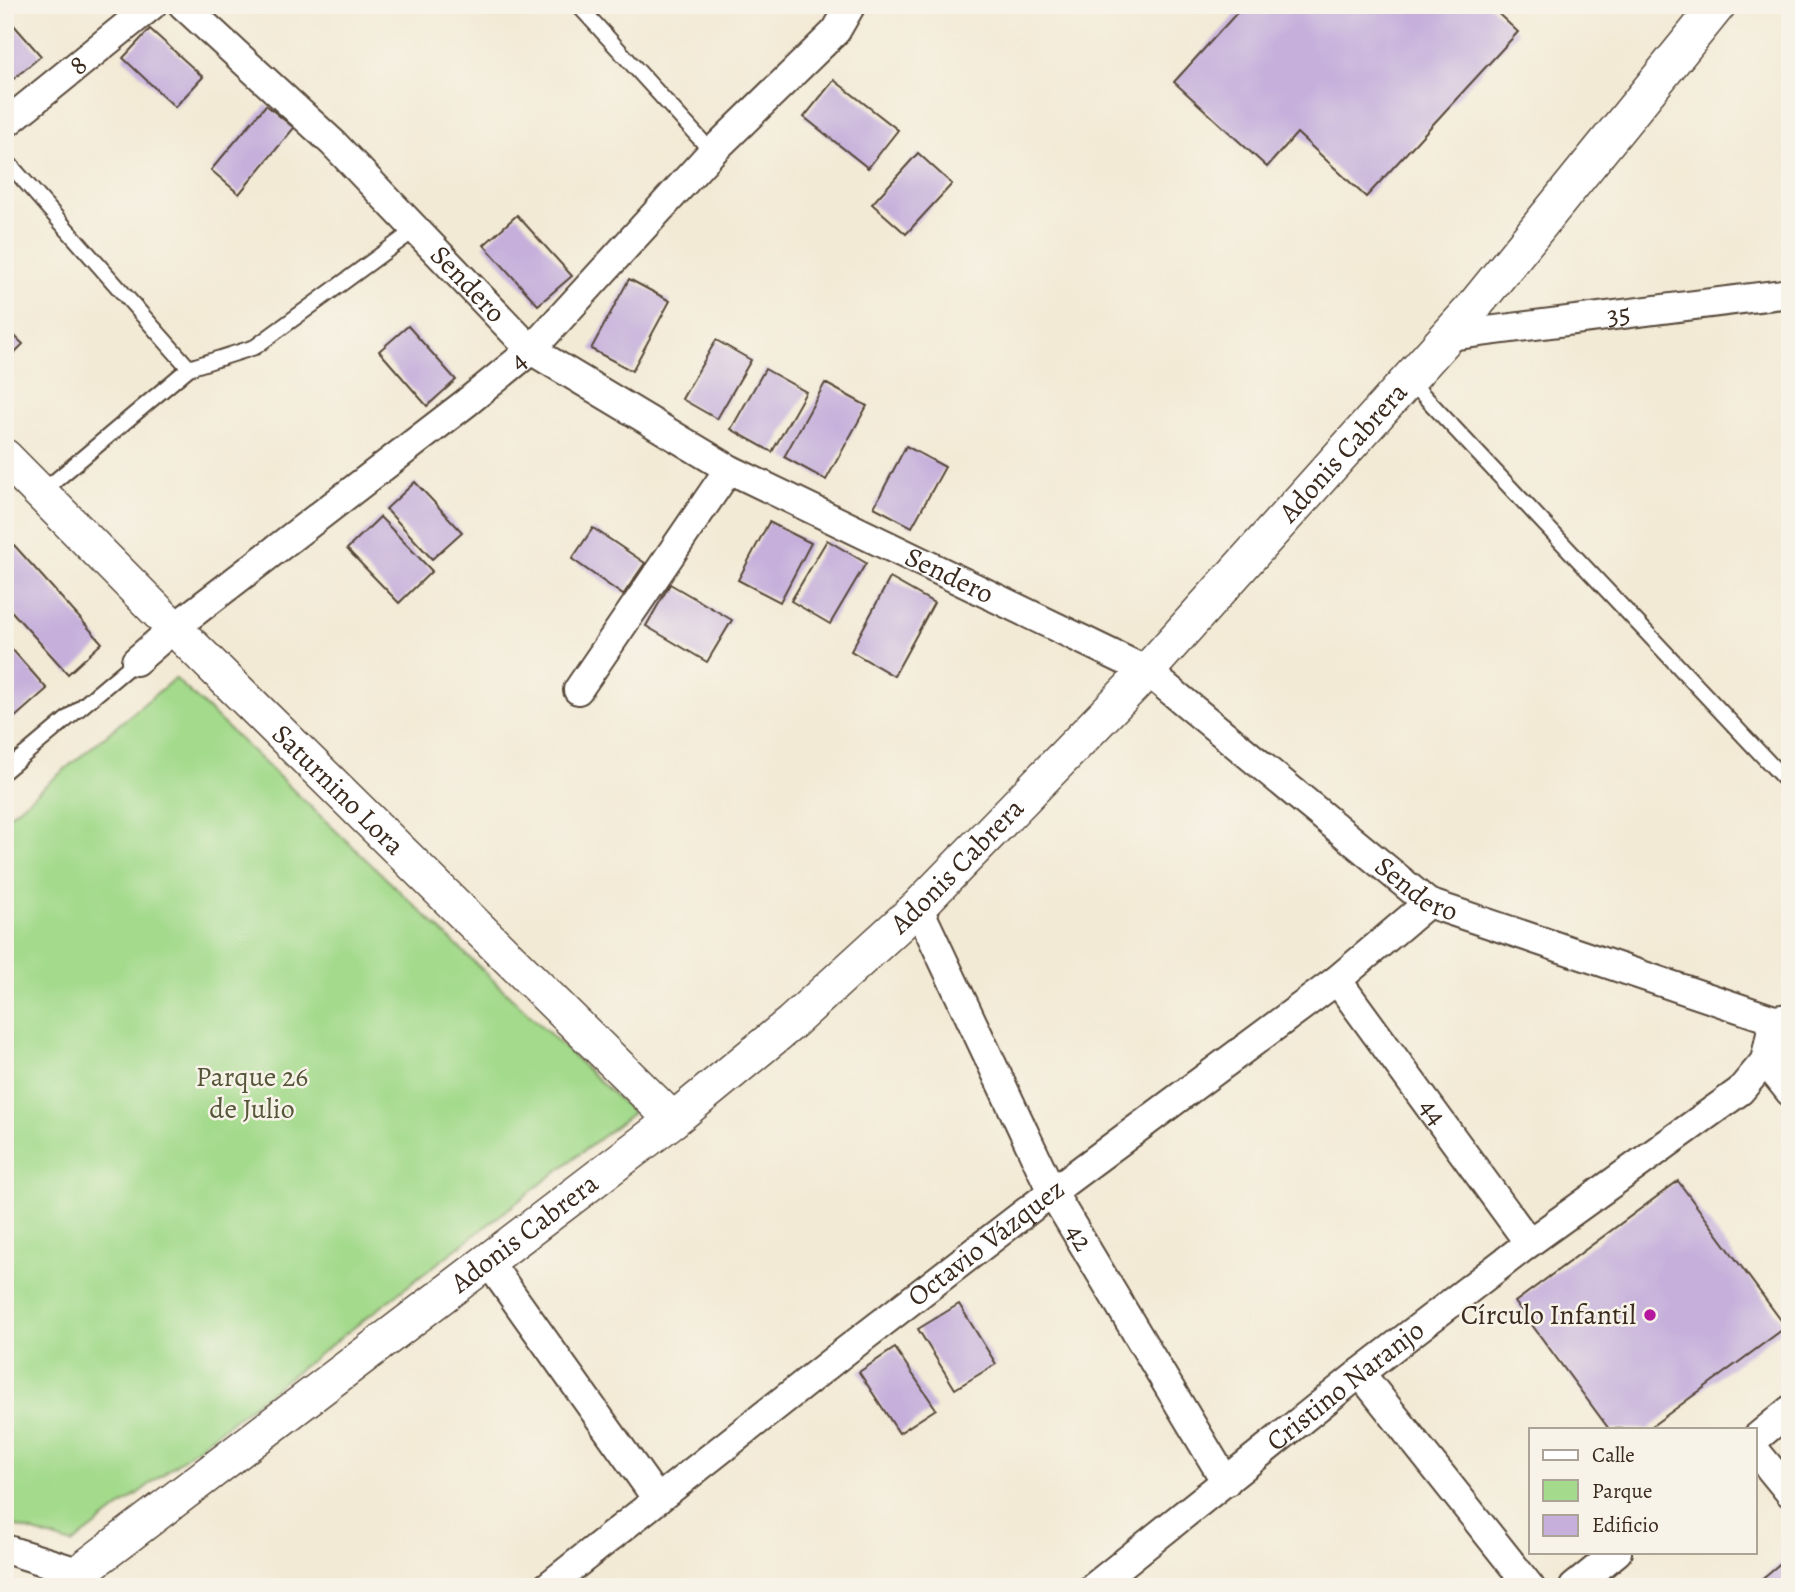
<svg xmlns="http://www.w3.org/2000/svg" width="1795" height="1592" font-family="Alegreya,serif">
<style>
.green{fill:#a3da8b;stroke:#6f8254;stroke-width:2}
.building{fill:#c6b0db}
.lines{fill:none;stroke-linecap:round;stroke-linejoin:round}
.service-casing{stroke:#574739;stroke-width:18}
.minor-casing{stroke:#574739;stroke-width:32}
.tertiary-casing{stroke:#574739;stroke-width:38}
.service{stroke:#fff;stroke-width:14}
.minor{stroke:#fff;stroke-width:28}
.tertiary{stroke:#fff;stroke-width:35}
.poi-dot{fill:#b5179e;stroke:#f7f3e8;stroke-width:2.5}
.labels{text-anchor:middle;dominant-baseline:central;stroke-width:5;stroke-linejoin:round;paint-order:stroke}
.street-label{font-size:28px;fill:#3b2a1e;stroke:#f7f3e8}
.park-label{font-size:28px;fill:#555639;stroke:#f7f3e8}
.poi-label{font-size:28px;fill:#3b2a1e;stroke:#f7f3e8;text-anchor:end}
</style>
<rect width="100%" height="100%" fill="#f7f3e8"/>
<filter id="ink" filterUnits="userSpaceOnUse"><feTurbulence type="fractalNoise" baseFrequency=".0143" numOctaves="2"/><feDisplacementMap in="SourceGraphic" scale="14" xChannelSelector="R" yChannelSelector="G"/><feConvolveMatrix kernelMatrix="1 2 1 2 8 2 1 2 1" color-interpolation-filters="sRGB"/></filter>
<filter id="wash" filterUnits="userSpaceOnUse"><feTurbulence type="fractalNoise" baseFrequency=".00686" numOctaves="4" result="noise"/><feDisplacementMap in="SourceGraphic" scale="28" xChannelSelector="R" yChannelSelector="G"/><feGaussianBlur stdDeviation="1.57" result="paint"/><feColorMatrix in="noise" values="0 0 0 0 0 0 0 0 0 0 0 0 0 0 0 0 0 1.4 0 .05"/><feComposite in="paint" operator="in"/></filter>
<g filter="url(#wash)">
<rect width="100%" height="100%" fill="#f3ead5"/>
<polygon class="green" points="175,678 633,1113 72,1544 5,1523 5,819"/>
<g id="blocks">
<g class="building">
<polygon points="1244,5 1489,5 1518,32 1366,197 1297,133 1267,167 1174,82"/>
<polygon points="5,15 41,56 5,86"/>
<polygon points="150,29 203,77 175,107 123,58"/>
<polygon points="834,80 898,130 868,168 804,117"/>
<polygon points="266,105 294,128 239,194 211,170"/>
<polygon points="918,153 952,184 906,234 872,204"/>
<polygon points="517,215 572,276 538,305 484,245"/>
<polygon points="629,279 670,301 632,371 591,349"/>
<polygon points="408,326 456,380 427,406 379,351"/>
<polygon points="5,327 23,344 5,362"/>
<polygon points="716,340 751,360 717,419 682,399"/>
<polygon points="765,369 806,392 772,452 731,429"/>
<polygon points="825,383 867,406 826,480 784,457"/>
<polygon points="906,446 945,467 912,527 874,507"/>
<polygon points="415,482 462,532 432,559 386,509"/>
<polygon points="380,517 432,571 399,603 347,549"/>
<polygon points="769,522 811,543 780,602 738,580"/>
<polygon points="593,528 645,563 623,595 572,559"/>
<polygon points="827,540 866,563 830,624 791,601"/>
<polygon points="14,545 102,643 68,674 5,604 5,553"/>
<polygon points="890,578 934,603 894,676 851,651"/>
<polygon points="670,584 732,620 707,662 646,626"/>
<polygon points="5,641 47,689 5,726"/>
<polygon points="1678,1181 1786,1327 1648,1429 1609,1429 1515,1302"/>
<polygon points="959,1304 996,1364 955,1389 918,1329"/>
<polygon points="895,1348 936,1409 899,1433 859,1372"/>
<polygon points="1790,1555 1790,1587 1752,1587"/>
</g>
</g>
</g>
<g filter="url(#ink)">
<use href="#blocks" fill-opacity="0" stroke="#574739" stroke-width="2"/>
<g class="lines">
<g class="service-casing">
<g id="service">
<polyline points="578,5 712,152"/>
<polyline points="5,159 189,368"/>
<polyline points="1409,380 1790,785"/>
<polyline points="42,492 189,368 255,347 416,229"/>
<polyline points="5,771 136,661"/>
</g>
</g>
<g class="minor-casing">
<g id="minor">
<path id="s1" d="M183,5L333,143L531,350L729,469L1147,671L1428,903L1774,1020L1790,1018"/>
<path id="s2" d="M5,124L152,5"/>
<path id="s3" d="M1448,336L1790,293"/>
<path id="s4" d="M136,661L174,628L466,403L531,350L712,152L836,31L851,5"/>
<polyline points="578,690 729,469"/>
<path id="s5" d="M918,907L1052,1192L1226,1482"/>
<path id="s6" d="M1337,980L1529,1243"/>
<polyline points="1765,1061 1790,1092"/>
<polyline points="487,1260 657,1499"/>
<polyline points="1360,1373 1530,1587"/>
<polyline points="1755,1439 1790,1410"/>
<polyline points="1755,1450 1790,1493"/>
<polyline points="5,1549 78,1572 89,1587"/>
<path id="s7" d="M547,1587L843,1353L1052,1192L1337,980L1428,903"/>
<path id="s8" d="M1094,1587L1360,1373L1529,1243L1740,1091L1765,1061L1774,1020"/>
<polyline points="1574,1587 1617,1552"/>
</g>
</g>
<g class="tertiary-casing">
<g id="tertiary">
<path id="s9" d="M5,457L174,628L673,1120"/>
<path id="s10" d="M60,1587L673,1120L791,1023L918,907L1147,671L1471,310L1718,5"/>
</g>
</g>
<use href="#service" class="service"/>
<use href="#minor" class="minor"/>
<use href="#tertiary" class="tertiary"/>
</g>
</g>
<circle class="poi-dot" cx="1650" cy="1315" r="7"/>
<g class="labels">
<g class="street-label">
<text stroke="none"><textPath href="#s2" startOffset="94">8</textPath></text>
<text stroke="none"><textPath href="#s1" startOffset="399">Sendero</textPath></text>
<text stroke="none"><textPath href="#s3" startOffset="172">35</textPath></text>
<text stroke="none"><textPath href="#s4" startOffset="486">4</textPath></text>
<text stroke="none"><textPath href="#s10" startOffset="1718">Adonis Cabrera</textPath></text>
<text stroke="none"><textPath href="#s1" startOffset="966">Sendero</textPath></text>
<text stroke="none"><textPath href="#s9" startOffset="471">Saturnino Lora</textPath></text>
<text stroke="none"><textPath href="#s10" startOffset="1152">Adonis Cabrera</textPath></text>
<text stroke="none"><textPath href="#s1" startOffset="1533">Sendero</textPath></text>
<text stroke="none"><textPath href="#s6" startOffset="163">44</textPath></text>
<text stroke="none"><textPath href="#s10" startOffset="584">Adonis Cabrera</textPath></text>
<text stroke="none"><textPath href="#s5" startOffset="368">42</textPath></text>
<text stroke="none"><textPath href="#s7" startOffset="558">Octavio Vázquez</textPath></text>
<text stroke="none"><textPath href="#s8" startOffset="322">Cristino Naranjo</textPath></text>
</g>
<g class="park-label">
<text x="252" y="1077">Parque 26<tspan x="252" dy="32">de Julio</tspan></text>
</g>
<g class="poi-label">
<text x="1636" y="1315">Círculo Infantil</text>
</g>
</g>
<rect width="1795" height="1592" fill="none" stroke="#f7f3e8" stroke-width="28"/>
<rect x="1529" y="1428" width="228" height="126" fill="#f7f3e8" stroke="#aca397" stroke-width="2"/>
<rect x="1543" y="1450" width="35" height="10" fill="#ffffff" stroke="#aca397" stroke-width="2"/>
<text x="1592" y="1462" font-size="21" fill="#3b2a1e">Calle</text>
<rect x="1543" y="1480" width="35" height="21" fill="#a3da8b" stroke="#aca397" stroke-width="2"/>
<text x="1592" y="1498" font-size="21" fill="#3b2a1e">Parque</text>
<rect x="1543" y="1515" width="35" height="21" fill="#c6b0db" stroke="#aca397" stroke-width="2"/>
<text x="1592" y="1532" font-size="21" fill="#3b2a1e">Edificio</text>
</svg>
